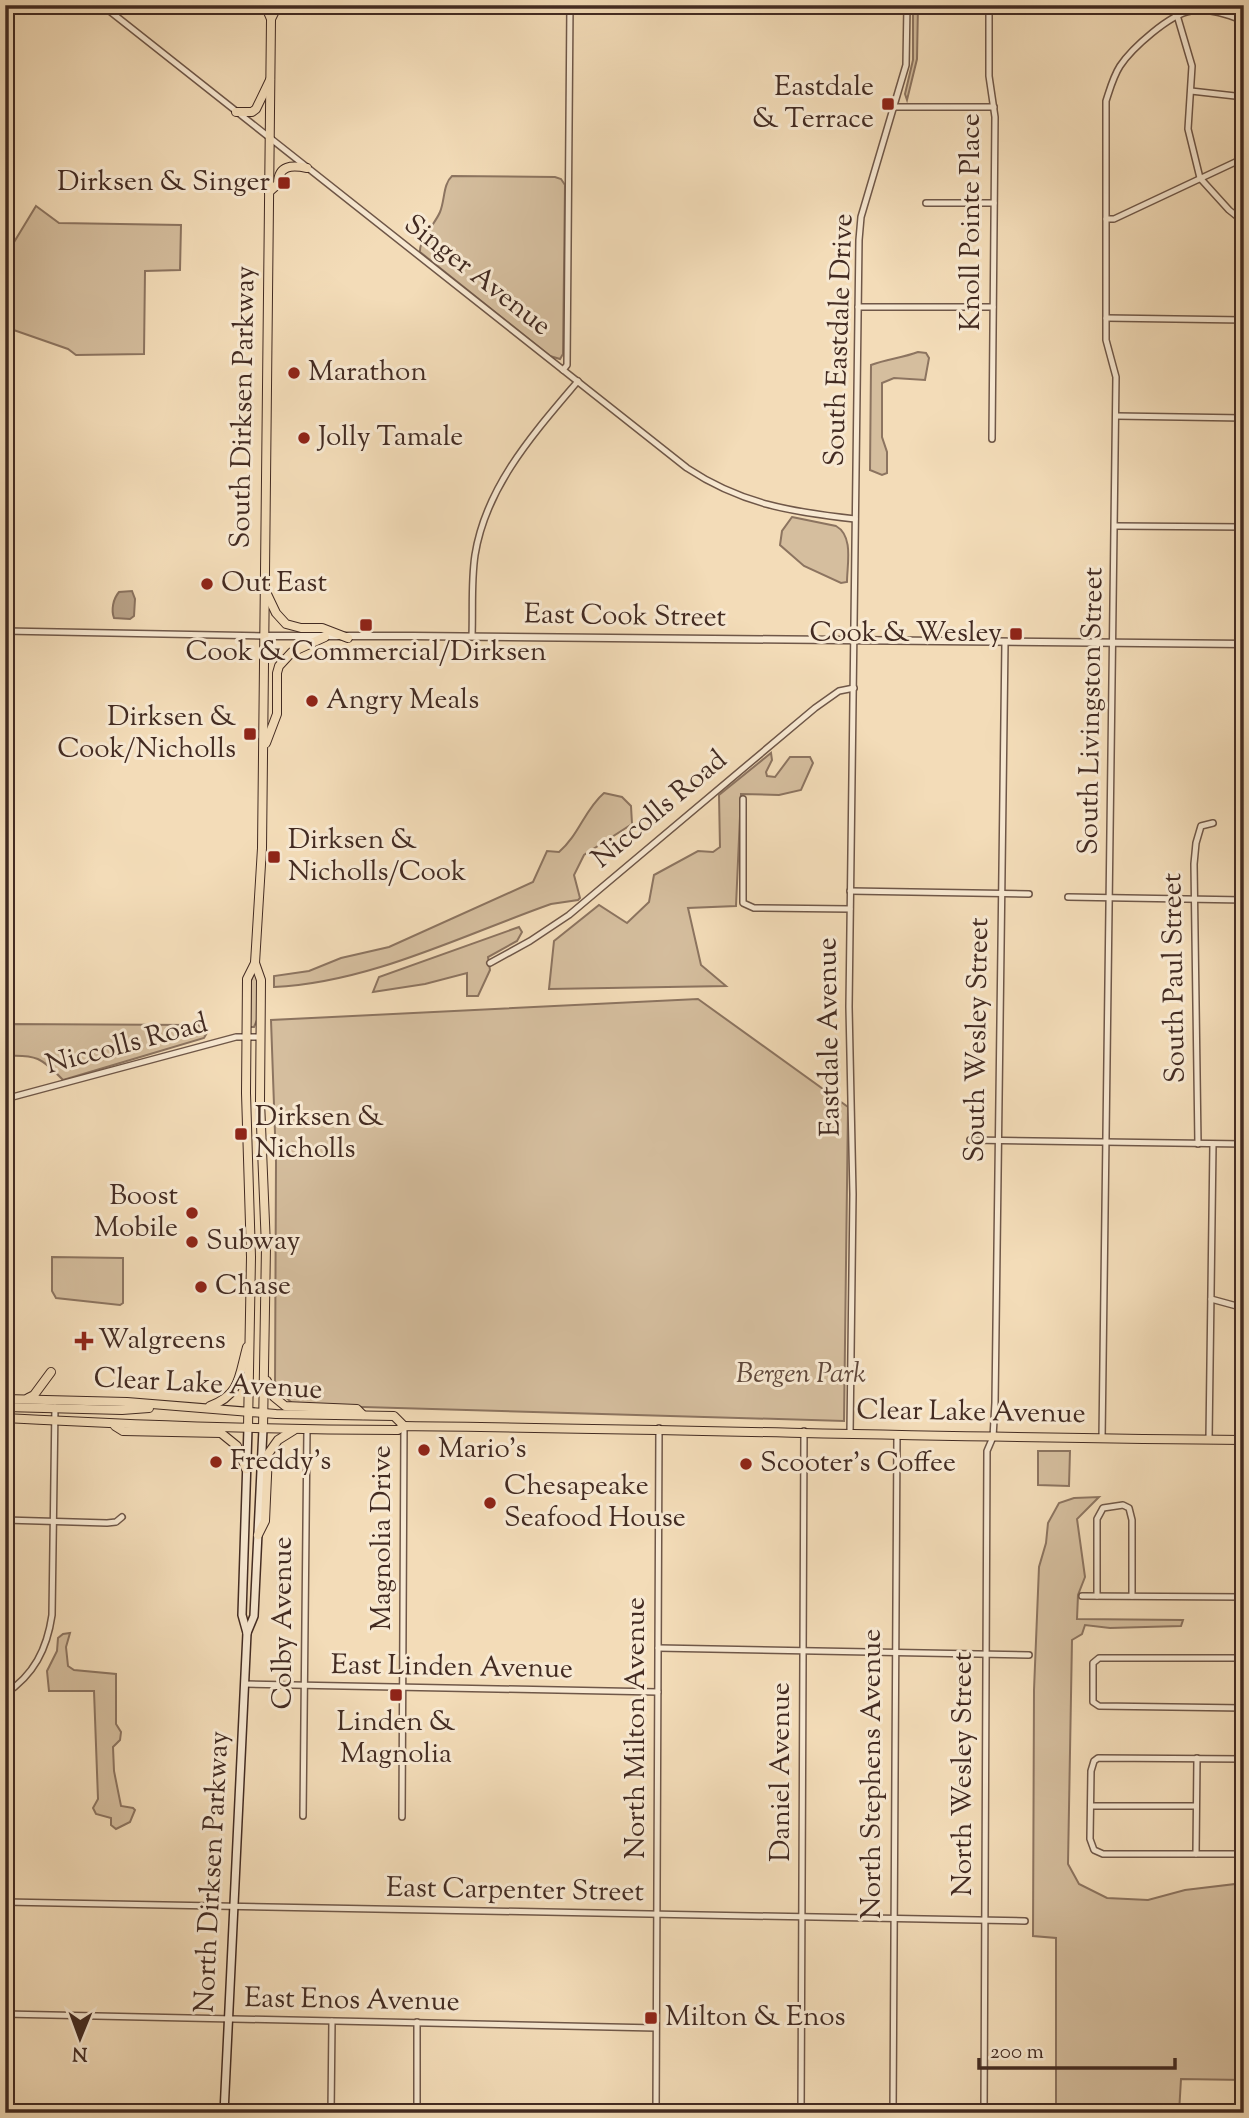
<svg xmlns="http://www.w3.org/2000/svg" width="1249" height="2118" font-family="'Sorts Mill Goudy',serif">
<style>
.green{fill:#d5be9e;stroke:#8c7460;stroke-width:2}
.water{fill:#b7a085;stroke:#89715d;stroke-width:2}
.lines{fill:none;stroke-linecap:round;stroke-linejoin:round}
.minor-casing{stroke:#6f5748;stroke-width:8}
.tertiary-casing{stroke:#6f5748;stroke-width:9}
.secondary-casing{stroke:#432b22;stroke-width:10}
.primary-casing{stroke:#432b22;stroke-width:10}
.minor{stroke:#f7e8d1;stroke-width:5}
.tertiary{stroke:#f7e8d1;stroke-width:6}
.secondary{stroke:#f7e8d1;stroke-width:7}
.primary{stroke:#f3dcb8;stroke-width:8}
.poi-dot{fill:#8f2418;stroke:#f7e8d1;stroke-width:2.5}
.labels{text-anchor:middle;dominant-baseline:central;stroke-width:6;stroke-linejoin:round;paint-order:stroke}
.poi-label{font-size:28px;fill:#432b22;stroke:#f7e8d1;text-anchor:start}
.street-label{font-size:28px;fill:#432b22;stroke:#f7e8d1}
.park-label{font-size:28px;font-style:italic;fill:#60483b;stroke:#f7e8d1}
</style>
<rect width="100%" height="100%" fill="#f3dcb8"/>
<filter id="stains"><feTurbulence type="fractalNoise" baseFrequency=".00286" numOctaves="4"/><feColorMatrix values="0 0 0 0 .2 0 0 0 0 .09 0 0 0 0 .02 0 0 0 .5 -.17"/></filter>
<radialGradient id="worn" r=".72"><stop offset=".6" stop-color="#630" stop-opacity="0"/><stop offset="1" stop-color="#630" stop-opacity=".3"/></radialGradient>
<g class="green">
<polygon points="913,5 918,5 917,59 907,100 905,94 913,60"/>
<path d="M452,176L555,177L561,179L565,185L563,354L560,359L550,356L420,252C419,240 435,224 440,212C445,200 443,184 452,176Z"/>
<polygon points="36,206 59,223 181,225 180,270 145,271 144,354 76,355 68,349 5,327 5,257"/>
<path d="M918,352L926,353L929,358L925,380L894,378L882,383V437L887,452V473L882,475L870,470L871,365C887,359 902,358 918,352Z"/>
<path d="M792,517L836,526C854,536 847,565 847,582L841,583L804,566L780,545L782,531Z"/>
<polygon points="771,753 772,760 766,772 767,776 775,777 790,757 810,757 813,763 801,790 779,795 741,794 736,906 688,908 701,965 726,986 549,989 554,941 599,905 627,923 649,902 654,875 698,851 713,852 720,847 719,795"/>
<path d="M604,793L622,797L631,806L632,824L584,855L574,875L580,898L578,900L551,904C463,935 369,983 274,987V976L309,971L341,958L389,947L533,882L547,851L559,852C579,835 585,809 604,793Z"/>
<polygon points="519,927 522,932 517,941 488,957 490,970 478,996 467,996 467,973 425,984 373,992 379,977"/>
<polygon points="254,973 257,973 257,1020 254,1027 250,1027 251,981"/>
<polygon points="698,999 848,1107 844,1421 294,1405 275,1387 276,1162 271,1020"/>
<path d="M5,1024L198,1025L208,1031L204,1038L63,1080C42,1058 36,1054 5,1056Z"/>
<polygon points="52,1257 123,1258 123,1303 120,1305 56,1298 52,1291"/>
<polygon points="1038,1451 1070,1451 1069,1486 1038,1485"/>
<polygon points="1099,1497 1077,1519 1085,1577 1078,1595 1077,1619 1183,1620 1181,1626 1110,1628 1085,1625 1082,1634 1072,1640 1068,1864 1079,1884 1107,1898 1148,1900 1185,1890 1244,1883 1244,2080 1181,2079 1179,2113 1056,2113 1056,1938 1033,1936 1034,1690 1039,1567 1046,1543 1048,1523 1059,1503 1074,1498"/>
<polygon points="70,1633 66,1647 68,1666 74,1670 116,1674 116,1724 121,1732 120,1740 113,1747 114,1771 121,1806 133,1808 135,1810 130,1822 116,1829 111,1825 111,1818 96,1814 93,1808 98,1799 94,1691 49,1691 47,1671 57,1651 58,1638 63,1634"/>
</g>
<path class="water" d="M132,591L135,599L134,616L130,619L114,618C111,610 113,599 119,592Z"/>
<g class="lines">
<g class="minor-casing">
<g id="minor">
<path d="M102,5L687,468C741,504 792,512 855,519"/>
<polyline points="989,5 989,76 995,117 992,439"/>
<polyline points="1174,5 1192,66 1188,129 1200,178 1229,210 1244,222"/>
<polyline points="1191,91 1244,97"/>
<polyline points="894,107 994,107"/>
<polyline points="926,203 994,203"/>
<polyline points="1106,219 1114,219 1244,158"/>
<polyline points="858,307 993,307"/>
<polyline points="1106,318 1244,320"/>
<polyline points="563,370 567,365 570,5"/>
<polyline points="1116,416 1244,418"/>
<polyline points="1115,526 1244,527"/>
<polyline points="5,631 265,636"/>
<path d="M472,636C473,609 471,582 475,555C486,486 534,433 578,381"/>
<polyline points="743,799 743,903 754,908 850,909"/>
<polyline points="850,891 1029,894"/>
<polyline points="1068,897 1244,900"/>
<polyline points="490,963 530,941 569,915 815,708 839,691 854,688"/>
<polyline points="5,1099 236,1037 260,1037"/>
<polyline points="970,1140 1244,1144"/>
<polyline points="1198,1144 1194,864 1196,843 1201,826 1213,823"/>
<polyline points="1211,1299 1244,1308"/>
<polyline points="850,1433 853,1194 849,1007 859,240 861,217 906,65 907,5"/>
<path d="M1102,1439L1116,377L1106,340V101C1110,89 1113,77 1120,66C1132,48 1170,14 1191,11C1209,8 1227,14 1244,21"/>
<polyline points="1209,1439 1213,1144"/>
<polyline points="5,1520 107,1523 116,1522 122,1517"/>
<polyline points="1082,1596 1244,1597"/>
<polyline points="1097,1596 1097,1519 1103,1508 1123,1505 1129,1508 1132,1520 1132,1596"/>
<polyline points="658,1648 1029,1655"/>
<polyline points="1244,1658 1099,1658 1093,1663 1093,1702 1099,1706 1244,1708"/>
<polyline points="245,1684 658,1692"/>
<path d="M5,1694C34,1675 47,1649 52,1615L55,1407"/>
<polyline points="1244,1759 1098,1758 1094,1761 1091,1771 1090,1839 1094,1850 1103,1854 1244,1854"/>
<polyline points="1091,1806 1196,1806"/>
<polyline points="303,1816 307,1430"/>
<polyline points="402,1817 404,1426"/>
<polyline points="1196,1854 1197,1758"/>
<polyline points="5,1902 1025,1921"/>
<polyline points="5,2014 656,2028"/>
<polyline points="417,2022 417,2113"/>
<polyline points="331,2113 332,2021"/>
<polyline points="656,2113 659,1428"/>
<polyline points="801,2113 804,1431"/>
<polyline points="893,2113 897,1435"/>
<polyline points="984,2113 987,1451 993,1437 995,1403 1005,642"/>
</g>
</g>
<g class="tertiary-casing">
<polyline id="tertiary" points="265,636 413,636 1244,644"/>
</g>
<g class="secondary-casing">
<g id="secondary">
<polyline points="247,1633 242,1615 248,1428"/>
<polyline points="224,2113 247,1633 254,1616 263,1429"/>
</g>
</g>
<g class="primary-casing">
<g id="primary">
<polyline points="265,5 271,19"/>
<polyline points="236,112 252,112 256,109 270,80"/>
<path d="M269,192L278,184C278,165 292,165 307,168"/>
<polyline points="266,592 276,613 286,624 301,628 322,628 348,638"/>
<polyline points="266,743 277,714 277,673 279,666 292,652 325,637"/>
<polyline points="255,963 261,980 260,1101 266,1247 263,1429"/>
<polyline points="267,1381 274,1397 285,1406 357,1409 363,1415"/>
<polyline points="28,1398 34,1395 51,1372"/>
<polyline points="5,1399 127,1402 276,1414 394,1416 404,1426"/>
<path d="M210,1406C241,1395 239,1375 247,1347"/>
<polyline points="5,1407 122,1410 149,1408"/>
<path d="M5,1418C136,1425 267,1430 398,1430L404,1426C684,1429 964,1438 1244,1440"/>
<polyline points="115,1426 123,1431 221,1433 237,1446 246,1469"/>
<polyline points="248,1428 251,1257 246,1093 247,979 255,963 262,848 271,19 278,5"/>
<polyline points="258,1535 265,1521 268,1454 278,1440 294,1430"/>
</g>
</g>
<use href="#minor" class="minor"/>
<use href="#tertiary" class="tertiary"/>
<use href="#secondary" class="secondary"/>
<use href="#primary" class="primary"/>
</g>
<g class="poi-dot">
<rect x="881" y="97" width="14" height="14" rx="3.5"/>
<rect x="277" y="176" width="14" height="14" rx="3.5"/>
<circle cx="294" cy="373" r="7"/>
<circle cx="304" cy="438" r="7"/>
<circle cx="207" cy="584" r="7"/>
<rect x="359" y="618" width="14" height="14" rx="3.5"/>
<rect x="1009" y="627" width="14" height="14" rx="3.5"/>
<circle cx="312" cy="701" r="7"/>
<rect x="243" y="727" width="14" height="14" rx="3.5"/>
<rect x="267" y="850" width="14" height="14" rx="3.5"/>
<rect x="234" y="1127" width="14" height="14" rx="3.5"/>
<circle cx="192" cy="1213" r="7"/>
<circle cx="192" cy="1242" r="7"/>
<circle cx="201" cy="1287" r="7"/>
<path d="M80.5 1330.5h7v7h7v7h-7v7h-7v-7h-7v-7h7z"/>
<circle cx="424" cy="1450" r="7"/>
<circle cx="216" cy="1462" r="7"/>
<circle cx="746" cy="1464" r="7"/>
<circle cx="490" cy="1503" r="7"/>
<rect x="389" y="1688" width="14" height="14" rx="3.5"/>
<rect x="644" y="2011" width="14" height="14" rx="3.5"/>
</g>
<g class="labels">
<g class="poi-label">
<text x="874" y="88" text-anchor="end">Eastdale<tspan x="874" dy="32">&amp; Terrace</tspan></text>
<text x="270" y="183" text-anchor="end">Dirksen &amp; Singer</text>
<text x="308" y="373">Marathon</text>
<text x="318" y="438">Jolly Tamale</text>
<text x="221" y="584">Out East</text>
<text x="1002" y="634" text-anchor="end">Cook &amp; Wesley</text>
<text x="366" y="653" text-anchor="middle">Cook &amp; Commercial/Dirksen</text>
<text x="326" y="701">Angry Meals</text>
<text x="236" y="718" text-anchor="end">Dirksen &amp;<tspan x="236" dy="32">Cook/Nicholls</tspan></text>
<text x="288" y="841">Dirksen &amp;<tspan x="288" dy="32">Nicholls/Cook</tspan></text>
<text x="255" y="1118">Dirksen &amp;<tspan x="255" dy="32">Nicholls</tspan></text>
<text x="178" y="1197" text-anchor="end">Boost<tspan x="178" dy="32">Mobile</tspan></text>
<text x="206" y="1242">Subway</text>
<text x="215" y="1287">Chase</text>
<text x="98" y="1341">Walgreens</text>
<text x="438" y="1450">Mario's</text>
<text x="230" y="1462">Freddy's</text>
<text x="760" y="1464">Scooter's Coffee</text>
<text x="504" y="1487">Chesapeake<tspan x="504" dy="32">Seafood House</tspan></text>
<text x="396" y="1723" text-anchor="middle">Linden &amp;<tspan x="396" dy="32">Magnolia</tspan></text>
<text x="665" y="2018">Milton &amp; Enos</text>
</g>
<g class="street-label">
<text transform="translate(972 222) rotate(-90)">Knoll Pointe Place</text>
<text transform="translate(477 276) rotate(38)">Singer Avenue</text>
<text transform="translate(840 340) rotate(-88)">South Eastdale Drive</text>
<text transform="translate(244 407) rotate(-89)">South Dirksen Parkway</text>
<text transform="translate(625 617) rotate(1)">East Cook Street</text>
<text transform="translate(1092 711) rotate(-89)">South Livingston Street</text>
<text transform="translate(660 810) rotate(-40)">Niccolls Road</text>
<text transform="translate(1175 978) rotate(-91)">South Paul Street</text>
<text transform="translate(830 1037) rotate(-91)">Eastdale Avenue</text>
<text transform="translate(978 1040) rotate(-89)">South Wesley Street</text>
<text transform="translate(127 1045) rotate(-15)">Niccolls Road</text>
<text transform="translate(208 1385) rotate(3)">Clear Lake Avenue</text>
<text transform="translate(971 1413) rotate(1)">Clear Lake Avenue</text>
<text transform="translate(383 1538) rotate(-90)">Magnolia Drive</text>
<text transform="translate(284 1623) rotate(-90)">Colby Avenue</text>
<text transform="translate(452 1668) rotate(1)">East Linden Avenue</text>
<text transform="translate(637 1728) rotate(-90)">North Milton Avenue</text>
<text transform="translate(782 1772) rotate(-90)">Daniel Avenue</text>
<text transform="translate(873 1774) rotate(-90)">North Stephens Avenue</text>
<text transform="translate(964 1774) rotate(-90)">North Wesley Street</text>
<text transform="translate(213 1872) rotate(-87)">North Dirksen Parkway</text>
<text transform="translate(515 1891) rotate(1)">East Carpenter Street</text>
<text transform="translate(352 2001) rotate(1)">East Enos Avenue</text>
</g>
<g class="park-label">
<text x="801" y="1375">Bergen Park</text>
</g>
</g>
<rect width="1249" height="2118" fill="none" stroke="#f3dcb8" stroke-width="28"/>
<rect x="7" y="7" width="1235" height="2104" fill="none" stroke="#432b22" stroke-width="3.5"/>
<rect x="14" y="14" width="1221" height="2090" fill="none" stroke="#432b22" stroke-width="2"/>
<g transform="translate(80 2038) rotate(181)" stroke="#f7e8d1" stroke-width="5" paint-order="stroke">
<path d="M0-5L12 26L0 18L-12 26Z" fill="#432b22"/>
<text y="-10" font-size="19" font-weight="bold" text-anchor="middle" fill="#432b22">N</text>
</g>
<path d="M979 2058v10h196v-10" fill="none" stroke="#432b22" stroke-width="3.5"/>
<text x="990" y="2058" font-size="21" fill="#432b22" stroke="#f7e8d1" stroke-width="5" paint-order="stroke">200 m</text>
<rect width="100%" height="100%" filter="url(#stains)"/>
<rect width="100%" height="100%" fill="url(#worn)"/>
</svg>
